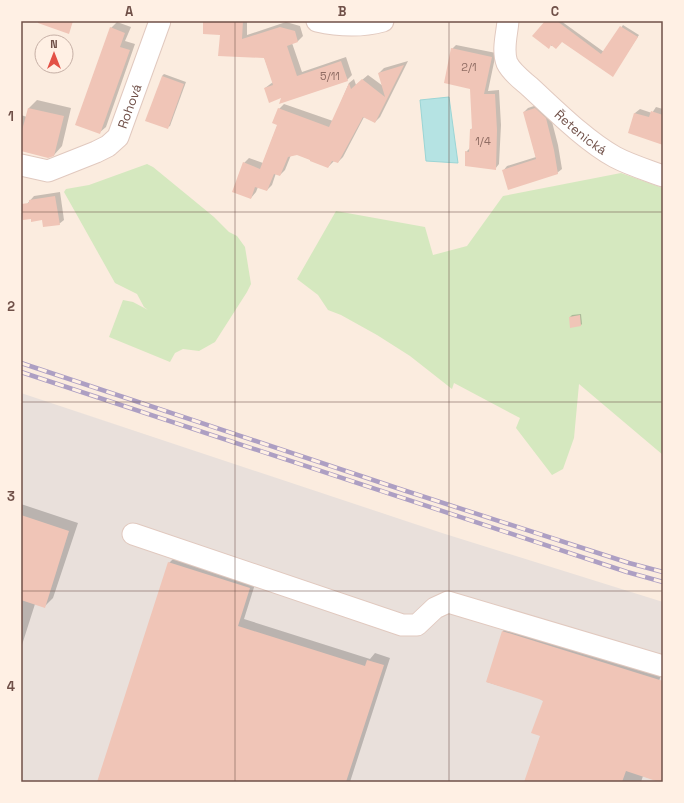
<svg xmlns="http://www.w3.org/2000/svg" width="684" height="803" font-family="'Space Grotesk',sans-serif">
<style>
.industrial{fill:#e9e0db}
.green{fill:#d5e8bf}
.water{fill:#b5e3e3;stroke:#9bd5d5}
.shadow{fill:#0003}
.building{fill:#f0c5b7}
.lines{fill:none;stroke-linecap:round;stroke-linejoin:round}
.minor-casing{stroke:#e1c9bf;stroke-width:23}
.minor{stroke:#fff;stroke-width:21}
.rail-casing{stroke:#ad9fc3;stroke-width:4.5}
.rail{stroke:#fff0e4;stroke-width:3;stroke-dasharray:9;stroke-linecap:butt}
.grid{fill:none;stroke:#705048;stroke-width:1;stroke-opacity:0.55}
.labels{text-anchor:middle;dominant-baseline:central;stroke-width:3.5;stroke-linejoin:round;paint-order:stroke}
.number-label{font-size:11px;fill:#906d64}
.street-label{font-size:13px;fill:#705048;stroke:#fff0e4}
.neatline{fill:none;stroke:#705048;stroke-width:1.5}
.grid-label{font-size:13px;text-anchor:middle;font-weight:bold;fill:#705048}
</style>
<rect width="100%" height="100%" fill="#fbecdf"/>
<polygon class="industrial" points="21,393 442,533 663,602 663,782 21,782"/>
<g class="green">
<polygon points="147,164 153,167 214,217 229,232 237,236 245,247 251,284 247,292 215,342 199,351 183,349 175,353 170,362 109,337 123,300 133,302 148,310 144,307 137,294 115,283 64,192 66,189 89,185"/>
<polygon points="621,173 663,188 663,455 579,384 574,438 563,469 552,475 516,428 520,418 454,383 452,389 410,356 377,335 341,315 328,310 318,295 297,279 336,211 425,227 433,255 467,246 503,196"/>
</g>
<polygon class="water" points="449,97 458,163 426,161 420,100"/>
<g class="shadow">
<polygon points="204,21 247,21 247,35 286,22 300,26 303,36 298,41 292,43 302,72 346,57 352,75 347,80 283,96 265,88 273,82 264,57 221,34"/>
<polygon points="546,21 561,21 604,52 623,25 639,35 614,73 562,41 551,46"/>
<polygon points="117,22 131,27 125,41 135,44 106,127 99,133 111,28"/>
<polygon points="456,45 496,53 488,91 499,90 501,125 499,164 495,169 466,152 470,148 471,129 473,128 471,88 452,49"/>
<polygon points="408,61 380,117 375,122 364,117 343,157 338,162 334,161 328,167 297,154 291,155 285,170 280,175 276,173 272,185 267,190 258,187 256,192 251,198 244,163 249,158 263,163 278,124 279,109 284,104 333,121 349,83 354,79 356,85 368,75 383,86 379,73 384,68"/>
<polygon points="164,74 186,82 170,126 168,127 162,76"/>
<polygon points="37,100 71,108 62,146 54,155 21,150 21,115 27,117 29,108"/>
<polygon points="540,104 550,114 558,145 562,169 557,173 503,171 507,166 536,157 524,112 528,108"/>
<polygon points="656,107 663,109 663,141 629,132 635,113 640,109 652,113"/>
<polygon points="60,192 64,220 59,224 43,219 27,204 34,196"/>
<polygon points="581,314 582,324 580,326 570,317 572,315"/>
<polygon points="21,504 78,523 53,598 45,606 35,604 21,648"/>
<polygon points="176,556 256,581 244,619 370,659 375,653 390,658 350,782 98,782 169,563"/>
<polygon points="509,624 662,672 657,687 663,689 663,782 643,776 641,782 525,782 541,735 544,701 539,698 487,682 503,631"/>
</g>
<g class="building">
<polygon points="38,21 73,21 69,34 38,23"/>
<polygon points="203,21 243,21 242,39 280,27 295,31 298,42 287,46 297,76 341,61 348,81 279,104 281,98 269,103 264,88 273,85 264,58 218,56 220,35 203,34"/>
<polygon points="545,21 557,21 601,54 620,26 638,37 613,77 562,42 556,49 551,45 549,49 532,36"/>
<polygon points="110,27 125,33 120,47 130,50 100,134 75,125"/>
<polygon points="451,48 492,57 484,94 495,94 497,130 496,170 465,166 465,151 469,152 470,129 472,129 470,89 444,83"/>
<polygon points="404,65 375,123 363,117 338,163 332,161 328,168 310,161 310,160 297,155 288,157 280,176 274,174 267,191 255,187 251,199 232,192 243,162 260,169 277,125 272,123 278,108 329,127 349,83 351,89 362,79 385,97 378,73"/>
<polygon points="162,76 184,84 168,129 145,121"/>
<polygon points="28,108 64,116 54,156 48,158 21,151 21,134"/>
<polygon points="535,108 546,118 554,150 558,174 508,190 502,170 536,159 523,112"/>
<polygon points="651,111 663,115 663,145 628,133 634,113 649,117"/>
<polygon points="55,196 60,225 43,227 42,220 31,222 31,219 23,220 21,204 29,203 29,200"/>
<polygon points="580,315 581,326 570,328 569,317"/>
<polygon points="21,515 69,531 45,608 21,600"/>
<polygon points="168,562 250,588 238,626 365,666 367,660 384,665 346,782 97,782"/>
<polygon points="502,631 663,681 663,782 659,782 626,771 622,782 524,782 540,736 531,733 543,701 539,699 486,682"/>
</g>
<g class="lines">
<g class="minor-casing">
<g id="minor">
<path d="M317,21C339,26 361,27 383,21"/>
<path id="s1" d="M508,21C507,34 502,50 507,63C512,73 522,80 530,87C555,110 586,141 615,157C630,165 647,170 663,176"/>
<path id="s2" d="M21,165L48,171L96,152L108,146L118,137L160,21"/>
<polyline points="133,534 402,625 417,625 435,608 448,602 663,666"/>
</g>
</g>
<use href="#minor" class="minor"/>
<g class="rail-casing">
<g id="rail">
<polyline points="21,363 403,490 629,563 663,572"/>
<polyline points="21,372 627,572 663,582"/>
</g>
</g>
<use href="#rail" class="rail"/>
</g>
<path class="grid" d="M235,21V782M449,21V782M21,212H663M21,402H663M21,591H663"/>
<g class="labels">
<g class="number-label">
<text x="469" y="67">2/1</text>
<text x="330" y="76">5/11</text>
<text x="483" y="141">1/4</text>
</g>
<g class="street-label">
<text stroke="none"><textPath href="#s2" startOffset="139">Rohová</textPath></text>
<text stroke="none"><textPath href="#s1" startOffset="144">Řetenická</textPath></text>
</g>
</g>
<rect width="684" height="803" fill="none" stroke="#fff0e4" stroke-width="44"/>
<g transform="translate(54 54)"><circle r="19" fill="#fff0e4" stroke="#c6b0a6"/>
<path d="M0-3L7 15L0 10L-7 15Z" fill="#e35146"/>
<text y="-6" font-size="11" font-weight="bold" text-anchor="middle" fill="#705048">N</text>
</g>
<rect x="22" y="22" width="640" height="759" class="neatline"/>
<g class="grid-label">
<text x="129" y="16">A</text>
<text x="342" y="16">B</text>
<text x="555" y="16">C</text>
<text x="11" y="121">1</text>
<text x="11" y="311">2</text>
<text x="11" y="501">3</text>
<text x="11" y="691">4</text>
</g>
</svg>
